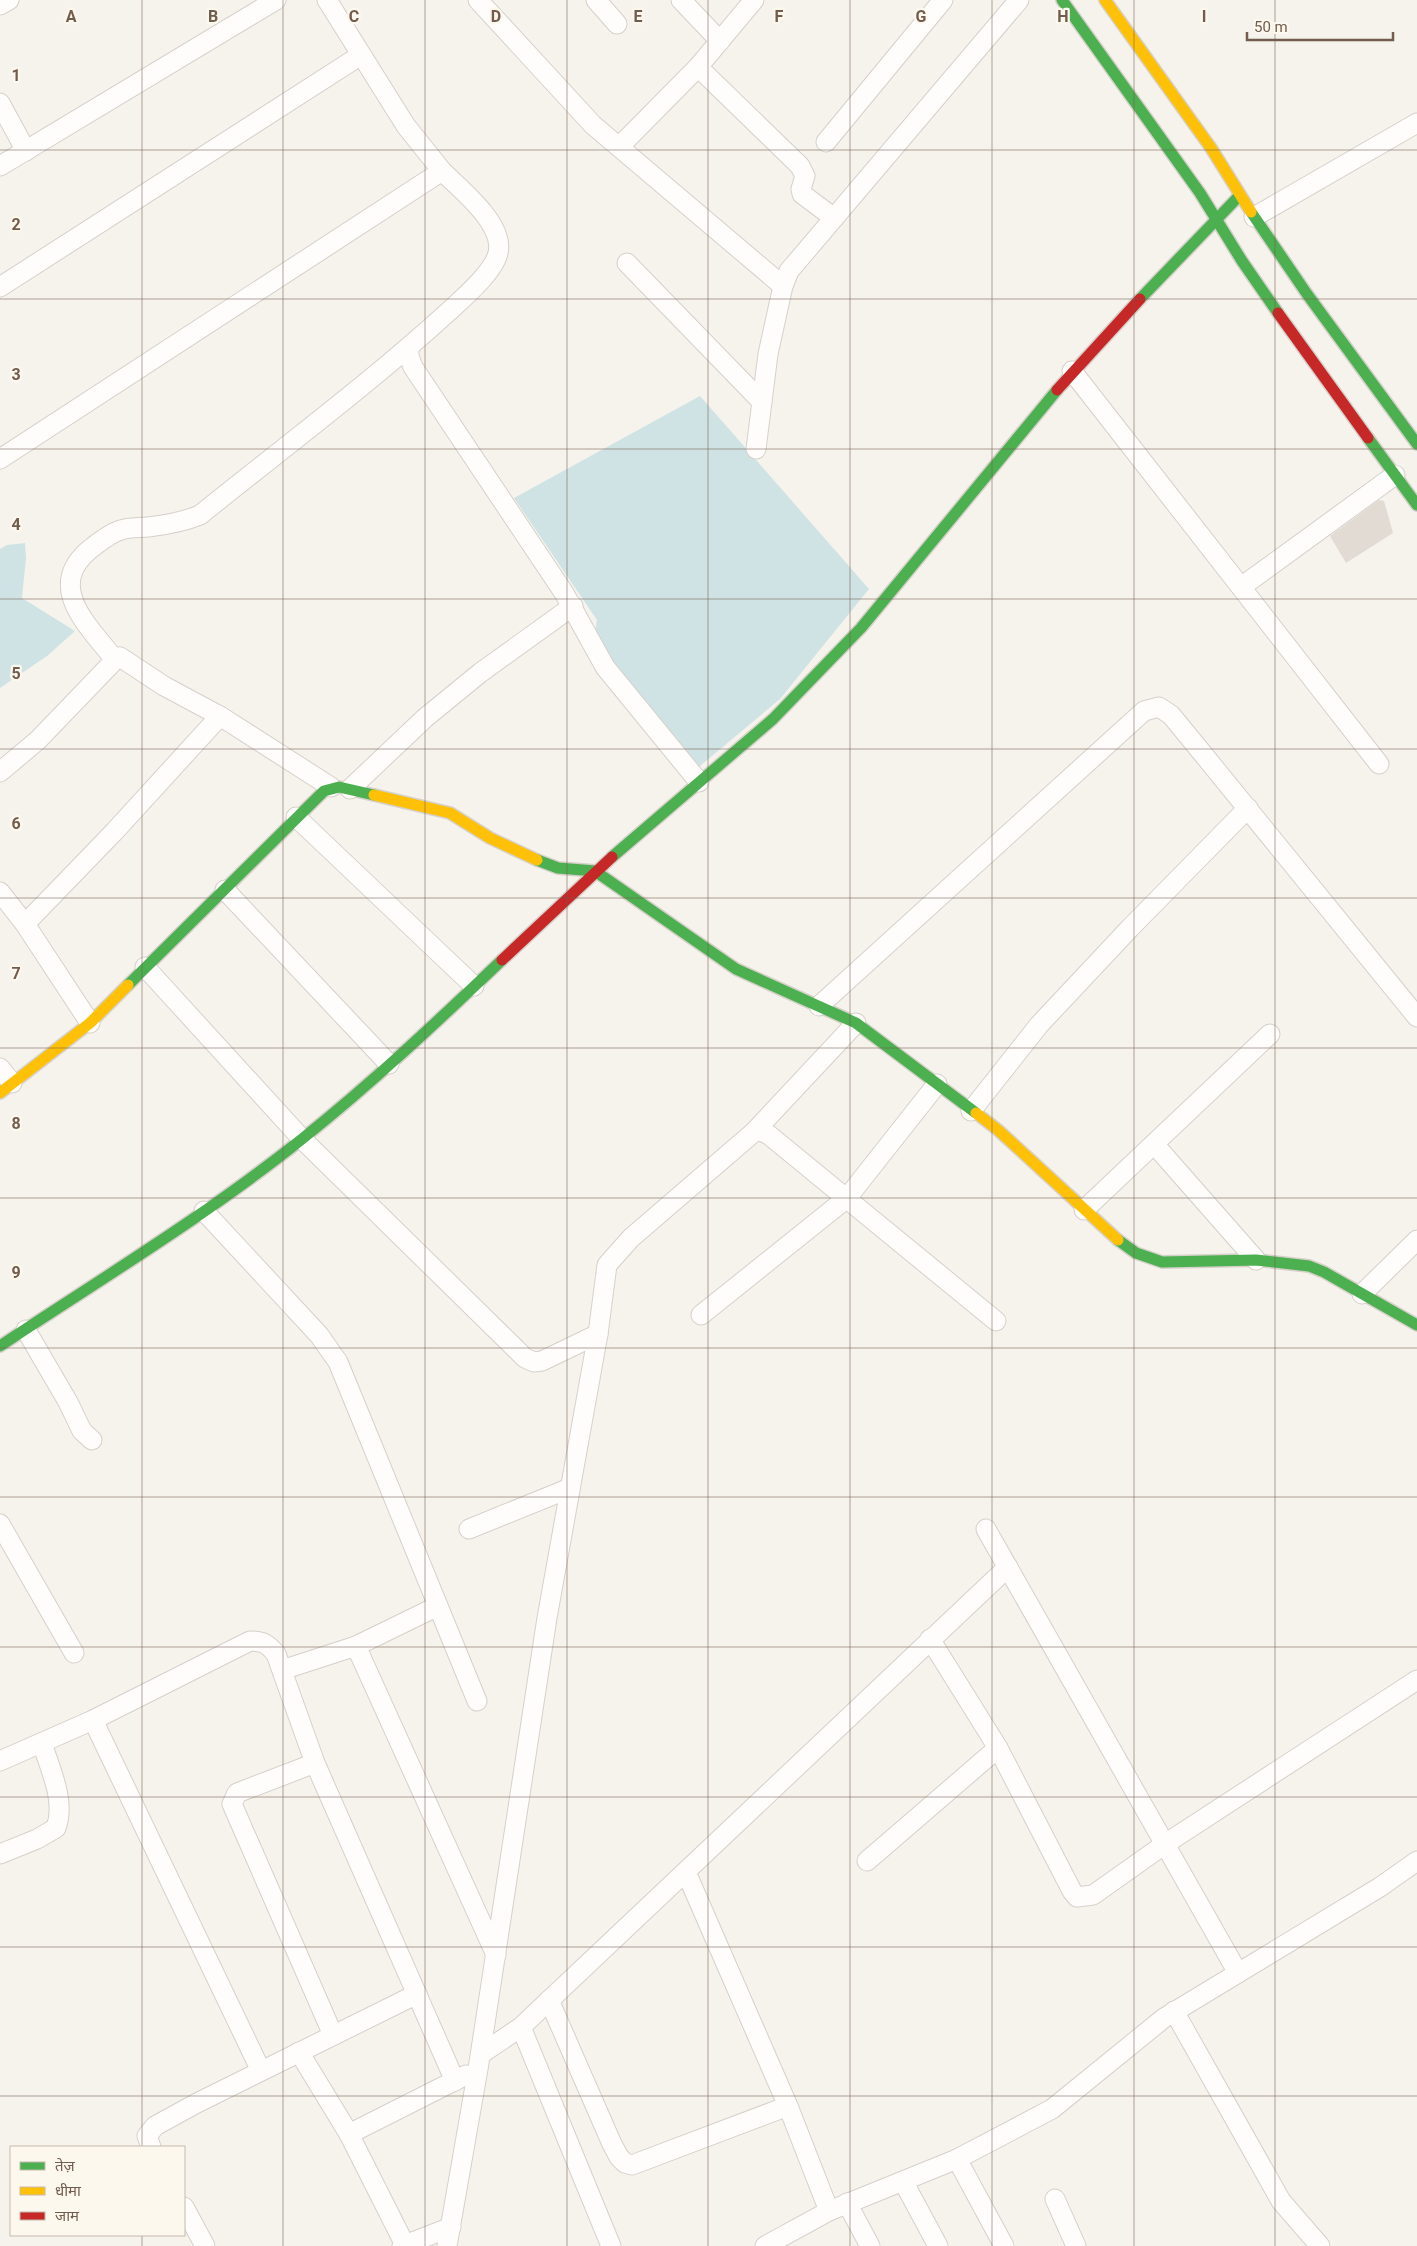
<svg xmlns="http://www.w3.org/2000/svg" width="1417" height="2246" font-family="Roboto,'Noto Sans Devanagari',sans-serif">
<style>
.water{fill:#cfe3e5}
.building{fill:#e2dbd4}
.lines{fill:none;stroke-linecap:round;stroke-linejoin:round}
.street-casing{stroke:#d5d0ca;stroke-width:21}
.fast-casing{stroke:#d6d0ca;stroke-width:14}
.slow-casing{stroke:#d6d0ca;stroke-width:14}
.jam-casing{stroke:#d6d0ca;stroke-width:14}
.street{stroke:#fefdfc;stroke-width:19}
.fast{stroke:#4caf50;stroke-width:11}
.slow{stroke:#ffc107;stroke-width:11}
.jam{stroke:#c62828;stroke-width:11}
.grid{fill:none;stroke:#725c4e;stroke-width:1;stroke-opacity:0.55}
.grid-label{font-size:16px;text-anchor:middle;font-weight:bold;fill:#725c4e;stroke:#fdf8ee;stroke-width:4.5;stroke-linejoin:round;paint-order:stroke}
</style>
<rect width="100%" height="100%" fill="#f6f3ec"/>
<g class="water">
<polygon points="700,396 869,589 780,699 694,771 593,641 597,620 514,498"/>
<polygon points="25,543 26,558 22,598 75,631 47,656 0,688 0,549 7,545"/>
</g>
<polygon class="building" points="1379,500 1384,501 1393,533 1346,563 1330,536"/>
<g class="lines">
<g class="street-casing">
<g id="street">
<polyline points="478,0 593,125 783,286"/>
<polyline points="596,0 617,24"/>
<polyline points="681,0 720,41"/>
<polyline points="0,5 9,0"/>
<polyline points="698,67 800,166 805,176 801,189 802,194 834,218"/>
<polyline points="0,103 26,151"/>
<polyline points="826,142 943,0"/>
<polyline points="619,147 698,67 754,0"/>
<polyline points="0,166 276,0"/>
<polyline points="1254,217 1417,123"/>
<polyline points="627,263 762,402"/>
<polyline points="0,287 361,55"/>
<polyline points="409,347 409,356 413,367 564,593 605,667 699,782"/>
<polyline points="1072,371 1379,764"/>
<polyline points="756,449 768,354 783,286 789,271 1019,0"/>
<polyline points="0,459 442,171 406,126 327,0"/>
<polyline points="1241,587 1395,475"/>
<path d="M115,660C89,626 45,588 89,550C98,543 110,533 121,530C129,527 140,528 148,527C166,525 183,522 200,515C283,448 369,384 447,313C462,299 494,272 498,253C505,224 460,189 442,171"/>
<polyline points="0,772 38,740 115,660 120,657 164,686 220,716 331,787"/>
<polyline points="350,789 425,718 480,673 573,606"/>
<polyline points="296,817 474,986"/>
<polyline points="225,890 389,1064"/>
<polyline points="0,892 25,924 90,1023"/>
<polyline points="25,924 114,832 220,716"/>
<polyline points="145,967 302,1139 525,1358 534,1362 542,1361 598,1334"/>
<polyline points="819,1006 1144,711 1159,707 1171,715 1203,754 1417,1017"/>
<polyline points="0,1068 12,1083"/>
<polyline points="971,1111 1039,1025 1130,928 1248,808"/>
<polyline points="754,1132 761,1131 769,1135 996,1321"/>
<polyline points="1154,1144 1256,1260"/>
<polyline points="1084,1210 1270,1034"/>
<polyline points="204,1211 319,1335 338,1362 477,1701"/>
<polyline points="1362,1294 1417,1240"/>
<polyline points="701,1315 847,1198 937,1084"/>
<polyline points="26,1330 68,1402 82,1431 92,1440"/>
<polyline points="0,1524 74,1653"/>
<polyline points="469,1529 570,1488"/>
<polyline points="986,1529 1238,1973"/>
<polyline points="930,1639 998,1748 1072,1891 1077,1897 1093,1895 1165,1844 1417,1680"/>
<polyline points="356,1646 496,1955"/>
<polyline points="282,1670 356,1646 438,1606"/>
<polyline points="93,1720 261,2071"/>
<path d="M0,1761L93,1720L250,1641C263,1641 268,1644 276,1654L315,1763L455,2081"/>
<polyline points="315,1763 237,1793 232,1804 333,2035"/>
<path d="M0,1854L37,1839L56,1828C66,1801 50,1769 42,1743"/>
<polyline points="867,1861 998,1748"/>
<polyline points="686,1872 788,2106 829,2211"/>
<polyline points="549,2000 612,2144 619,2157 625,2163 632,2165 788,2106"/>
<polyline points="1174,2011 1281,2201 1320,2246"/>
<polyline points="521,2027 611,2246"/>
<polyline points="299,2052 349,2134"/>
<polyline points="481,2054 521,2027 1008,1567"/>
<polyline points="151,2147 147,2136 155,2126 197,2103 417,1994"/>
<polyline points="957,2159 1004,2246"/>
<polyline points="903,2181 938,2246"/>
<polyline points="1055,2199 1076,2246"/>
<polyline points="847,2203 870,2246"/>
<polyline points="184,2207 205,2246"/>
<polyline points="405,2245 349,2134 466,2075"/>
<polyline points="402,2246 451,2227"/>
<polyline points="447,2246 478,2069 547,1618 598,1334 607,1265 631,1238 754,1132 856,1023"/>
<polyline points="765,2246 829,2211 957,2159 1052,2109 1164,2018 1380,1887 1417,1861"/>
</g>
</g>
<g class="fast-casing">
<g id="fast">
<polyline points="1062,0 1200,193 1242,261 1278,313"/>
<polyline points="1251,212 1307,294 1417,444"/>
<polyline points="1140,299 1240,195"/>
<polyline points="1368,438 1417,505"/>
<polyline points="612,857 773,719 861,628 1057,390"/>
<polyline points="537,860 558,868 595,871 736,969 856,1023 976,1113"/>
<polyline points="128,985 324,791 339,787 374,795"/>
<polyline points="1118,1240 1136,1253 1162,1262 1256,1260 1309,1266 1324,1272 1417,1325"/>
<path d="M0,1346C101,1279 207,1215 302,1139C372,1083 437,1022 502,960"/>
</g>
</g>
<g class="slow-casing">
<g id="slow">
<polyline points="1105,0 1211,148 1251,212"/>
<polyline points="374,795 450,813 490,838 537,860"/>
<polyline points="0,1093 90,1023 128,985"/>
<polyline points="976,1113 998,1130 1118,1240"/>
</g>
</g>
<g class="jam-casing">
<g id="jam">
<polyline points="1278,313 1368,438"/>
<polyline points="1057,390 1140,299"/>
<polyline points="502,960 612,857"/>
</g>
</g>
<use href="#street" class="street"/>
<use href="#fast" class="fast"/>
<use href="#slow" class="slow"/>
<use href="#jam" class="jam"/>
</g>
<path class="grid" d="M142,0V2147M283,0V2246M425,0V2246M567,0V2246M708,0V2246M850,0V2246M992,0V2246M1134,0V2246M1275,0V2246M0,150H1417M0,299H1417M0,449H1417M0,599H1417M0,749H1417M0,898H1417M0,1048H1417M0,1198H1417M0,1348H1417M0,1497H1417M0,1647H1417M0,1797H1417M0,1947H1417M0,2096H1417M142,2235V2246"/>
<g class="grid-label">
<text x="71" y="22">A</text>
<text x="213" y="22">B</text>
<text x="354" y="22">C</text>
<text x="496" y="22">D</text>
<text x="638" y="22">E</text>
<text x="779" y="22">F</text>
<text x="921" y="22">G</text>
<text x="1063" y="22">H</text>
<text x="1204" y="22">I</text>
<text x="16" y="81">1</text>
<text x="16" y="230">2</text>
<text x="16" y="380">3</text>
<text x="16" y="530">4</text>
<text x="16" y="679">5</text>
<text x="16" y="829">6</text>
<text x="16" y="979">7</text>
<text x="16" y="1129">8</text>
<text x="16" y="1278">9</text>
</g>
<rect x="10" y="2146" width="175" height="90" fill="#fdf8ee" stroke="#c5baae"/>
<rect x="20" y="2162" width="25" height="8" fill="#4caf50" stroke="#c5baae"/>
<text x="55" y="2171" font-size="15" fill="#725c4e">तेज़</text>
<rect x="20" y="2187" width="25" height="8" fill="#ffc107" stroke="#c5baae"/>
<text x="55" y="2196" font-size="15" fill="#725c4e">धीमा</text>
<rect x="20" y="2212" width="25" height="8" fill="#c62828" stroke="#c5baae"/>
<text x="55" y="2221" font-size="15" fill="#725c4e">जाम</text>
<path d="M1247 32v8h146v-8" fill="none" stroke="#725c4e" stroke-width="2.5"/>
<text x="1254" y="32" font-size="15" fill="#725c4e" stroke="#fdf8ee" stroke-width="4" paint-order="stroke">50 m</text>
</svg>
